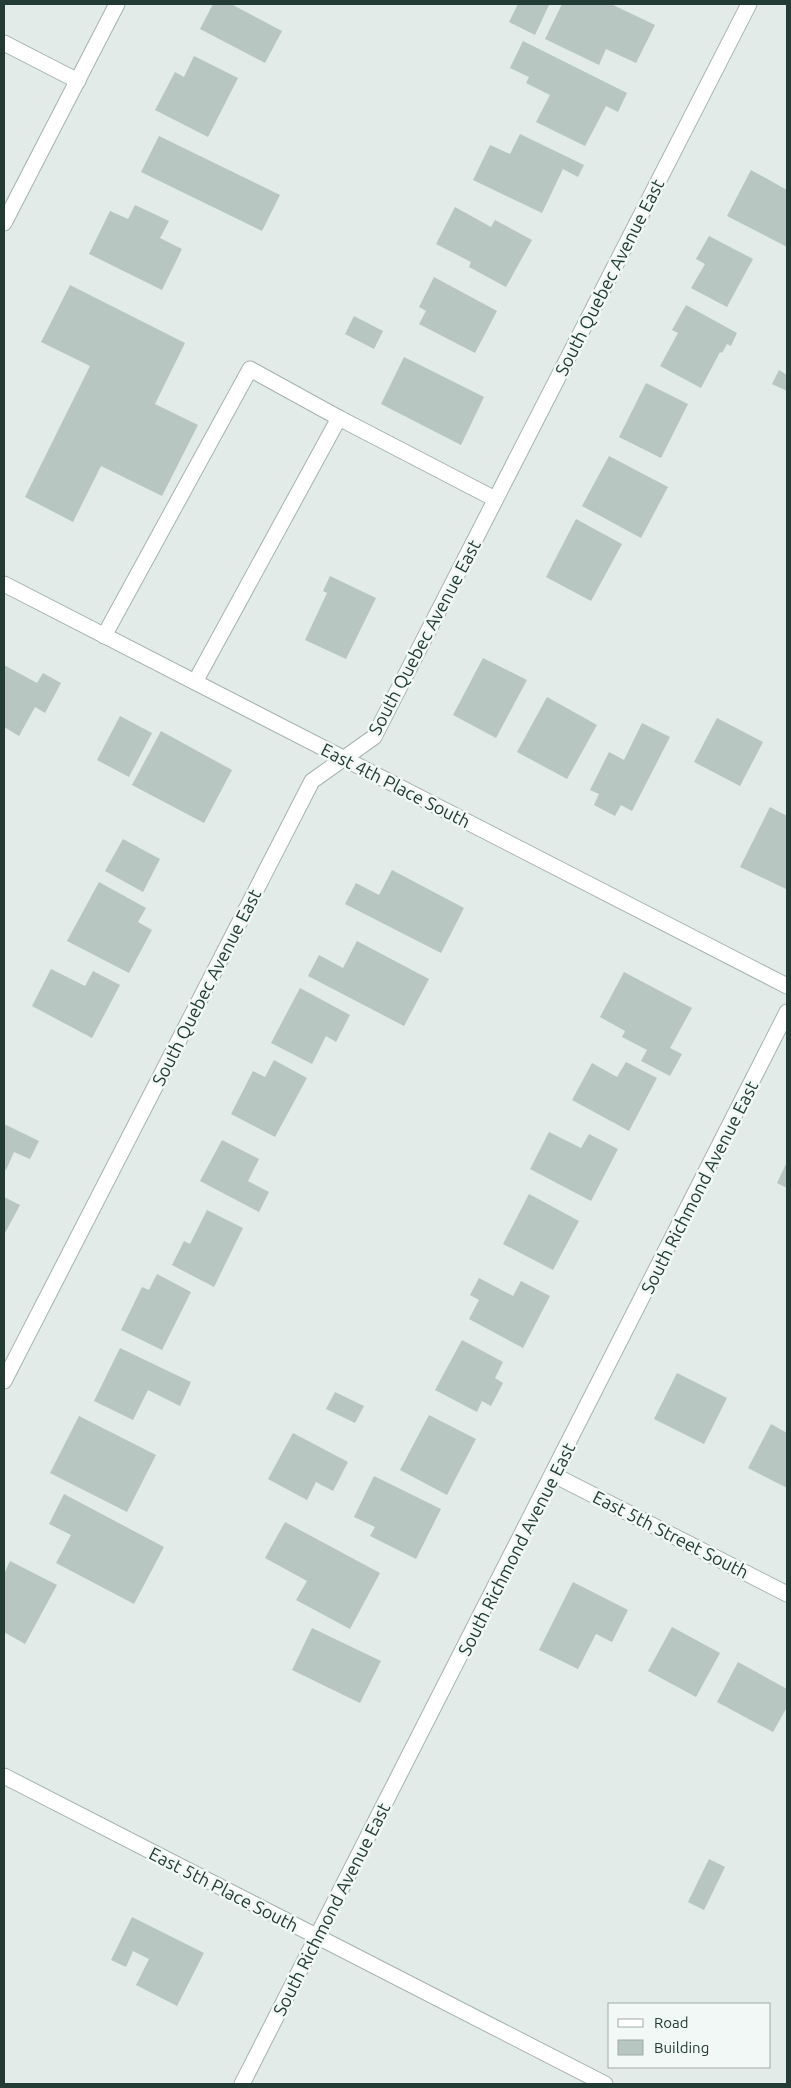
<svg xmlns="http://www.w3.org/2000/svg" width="791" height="2088" font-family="Ubuntu,sans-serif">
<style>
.building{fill:#b7c6c0}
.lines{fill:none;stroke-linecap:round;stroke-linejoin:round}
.service-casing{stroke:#a5b3ae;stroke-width:17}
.minor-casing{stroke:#a5b3ae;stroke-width:17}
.tertiary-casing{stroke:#a5b3ae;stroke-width:17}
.service{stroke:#fff;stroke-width:15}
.minor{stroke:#fff;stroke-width:15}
.tertiary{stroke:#fff;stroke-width:15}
.labels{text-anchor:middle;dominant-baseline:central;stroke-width:5;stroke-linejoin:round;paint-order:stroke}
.street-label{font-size:18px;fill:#233b35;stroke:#f2f8f5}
</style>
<rect width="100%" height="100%" fill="#e2ebe7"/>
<g class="building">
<polygon points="213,4 231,4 282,31 265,63 200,29"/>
<polygon points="518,4 549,5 535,35 509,22"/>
<polygon points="562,4 611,4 655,25 636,63 606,49 599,65 545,39"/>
<polygon points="523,41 627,93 618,112 606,106 585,146 536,122 550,95 526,83 529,77 510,68"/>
<polygon points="194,56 238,78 208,137 155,110 175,72 184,77"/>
<polygon points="520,134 584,165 578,177 563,169 542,213 473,180 490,145 510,154"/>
<polygon points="159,136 280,195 262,231 141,172"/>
<polygon points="751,170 787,190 787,247 727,216"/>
<polygon points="135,205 169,221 160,238 182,249 162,290 89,254 110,211 128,219"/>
<polygon points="455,207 491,227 495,220 532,240 506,287 469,267 471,262 436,244"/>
<polygon points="709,236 753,259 727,307 691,288 705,264 696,259"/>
<polygon points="434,277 497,311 475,353 419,324 426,311 419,307"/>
<polygon points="70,285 185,343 155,404 198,425 162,496 101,466 73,522 25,497 90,366 41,342"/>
<polygon points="686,305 737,333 731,346 727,344 722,353 720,352 701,388 660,366 678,333 672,330"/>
<polygon points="354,316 383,331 374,349 345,334"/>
<polygon points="404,357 484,397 461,445 381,404"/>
<polygon points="779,370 787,375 787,391 772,384"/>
<polygon points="646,383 688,404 661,458 619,437"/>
<polygon points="609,456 668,487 641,538 582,506"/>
<polygon points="576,519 622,544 591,601 546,577"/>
<polygon points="330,576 376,598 346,659 305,640 327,593 323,591"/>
<polygon points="483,658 527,680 496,738 453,715"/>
<polygon points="4,665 37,683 43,673 61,683 45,713 35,707 19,736 4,727"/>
<polygon points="547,697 597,725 567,779 517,752"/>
<polygon points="120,716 152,733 129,777 97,760"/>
<polygon points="717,718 763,742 740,786 694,762"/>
<polygon points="642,723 670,737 632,811 621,805 615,816 594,805 599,794 590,790 609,752 624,760"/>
<polygon points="161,731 232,770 204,823 132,785"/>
<polygon points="770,807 787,816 786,889 740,867"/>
<polygon points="123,839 160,859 143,892 105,871"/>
<polygon points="392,870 464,908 441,953 345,904 356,883 379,895"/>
<polygon points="99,882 146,908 138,922 152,930 129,973 67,941"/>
<polygon points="357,941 429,979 404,1026 308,976 319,955 343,968"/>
<polygon points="51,969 85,986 93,971 120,985 92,1038 32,1006"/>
<polygon points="624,972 692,1008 670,1048 682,1054 670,1076 641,1061 647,1050 622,1037 625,1031 600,1017"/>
<polygon points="300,988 350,1015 336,1042 326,1036 312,1064 271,1043"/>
<polygon points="274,1060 307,1078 275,1137 231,1114 253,1071 265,1077"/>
<polygon points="626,1062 657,1078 629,1131 572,1100 592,1063 617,1077"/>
<polygon points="4,1124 39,1141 30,1159 14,1152 6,1170 4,1169"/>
<polygon points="549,1132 581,1148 589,1134 618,1149 591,1201 530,1169"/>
<polygon points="222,1140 259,1159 248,1181 269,1192 259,1212 200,1181"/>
<polygon points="787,1162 787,1188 777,1183"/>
<polygon points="529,1194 579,1221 553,1270 503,1244"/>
<polygon points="4,1197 20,1205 4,1235"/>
<polygon points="207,1210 243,1228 214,1287 172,1265 184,1241 190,1244"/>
<polygon points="157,1274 191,1292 162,1350 121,1330 142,1287 149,1290"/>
<polygon points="479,1278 513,1296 521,1281 550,1296 523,1348 469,1319 479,1300 470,1295"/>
<polygon points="462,1340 503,1362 495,1378 503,1383 491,1406 482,1401 477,1412 435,1390"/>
<polygon points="120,1348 191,1382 180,1406 148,1390 133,1420 94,1401"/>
<polygon points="677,1373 727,1398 704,1444 654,1419"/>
<polygon points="335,1392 364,1406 355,1423 326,1409"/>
<polygon points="429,1415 476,1439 447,1495 400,1470"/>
<polygon points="79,1416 156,1455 127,1512 50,1473"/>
<polygon points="771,1424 787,1433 787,1488 748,1468"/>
<polygon points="293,1433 348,1462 333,1491 316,1482 307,1500 268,1479"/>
<polygon points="374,1476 441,1509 416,1559 370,1536 375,1527 354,1517"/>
<polygon points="64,1494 164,1547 134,1604 56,1563 71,1535 49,1524"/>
<polygon points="285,1522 380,1573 350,1629 296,1600 307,1581 265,1558"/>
<polygon points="10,1561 57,1585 25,1644 4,1632 4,1574"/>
<polygon points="573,1582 628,1610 612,1642 596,1634 578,1669 539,1650"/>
<polygon points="672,1627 720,1653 696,1697 648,1671"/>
<polygon points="312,1628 381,1661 360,1703 292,1670"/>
<polygon points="738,1662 787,1689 787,1707 773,1732 717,1702"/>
<polygon points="709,1859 725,1867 704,1910 688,1902"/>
<polygon points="132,1917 204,1953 177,2006 136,1985 149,1959 133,1951 126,1967 111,1960"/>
</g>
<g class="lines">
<g class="service-casing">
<g id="service">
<polyline points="339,418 495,499"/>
<polyline points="104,636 250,369 339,418 195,682"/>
</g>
</g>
<g class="minor-casing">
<g id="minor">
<polyline points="4,43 78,81"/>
<polyline points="4,1381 312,781 374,737 749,4"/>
<polyline points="554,1475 787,1594"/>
<polyline points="4,1776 605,2084"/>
<polyline points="242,2084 787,1012"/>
</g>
</g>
<g class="tertiary-casing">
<g id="tertiary">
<polyline points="4,223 117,4"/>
<polyline points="4,584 787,986"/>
</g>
</g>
<use href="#service" class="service"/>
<use href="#minor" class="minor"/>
<use href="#tertiary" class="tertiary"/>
</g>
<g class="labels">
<g class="street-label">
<text transform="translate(609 277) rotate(-63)">South Quebec Avenue East</text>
<text transform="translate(424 637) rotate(-62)">South Quebec Avenue East</text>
<text transform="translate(396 785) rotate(27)">East 4th Place South</text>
<text transform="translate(206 987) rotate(-63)">South Quebec Avenue East</text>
<text transform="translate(699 1187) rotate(-63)">South Richmond Avenue East</text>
<text transform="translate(671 1534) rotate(27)">East 5th Street South</text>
<text transform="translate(516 1549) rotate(-63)">South Richmond Avenue East</text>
<text transform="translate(224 1889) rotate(27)">East 5th Place South</text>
<text transform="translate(331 1909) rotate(-63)">South Richmond Avenue East</text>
</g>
</g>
<rect width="791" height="2088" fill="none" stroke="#233b35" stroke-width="10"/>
<rect x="608" y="2003" width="162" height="65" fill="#f2f8f5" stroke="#9faca8"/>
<rect x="618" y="2019" width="25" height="8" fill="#ffffff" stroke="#9faca8"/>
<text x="654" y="2028" font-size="15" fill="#233b35">Road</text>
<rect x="618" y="2040" width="25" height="15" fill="#b7c6c0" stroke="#9faca8"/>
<text x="654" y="2053" font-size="15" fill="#233b35">Building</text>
</svg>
